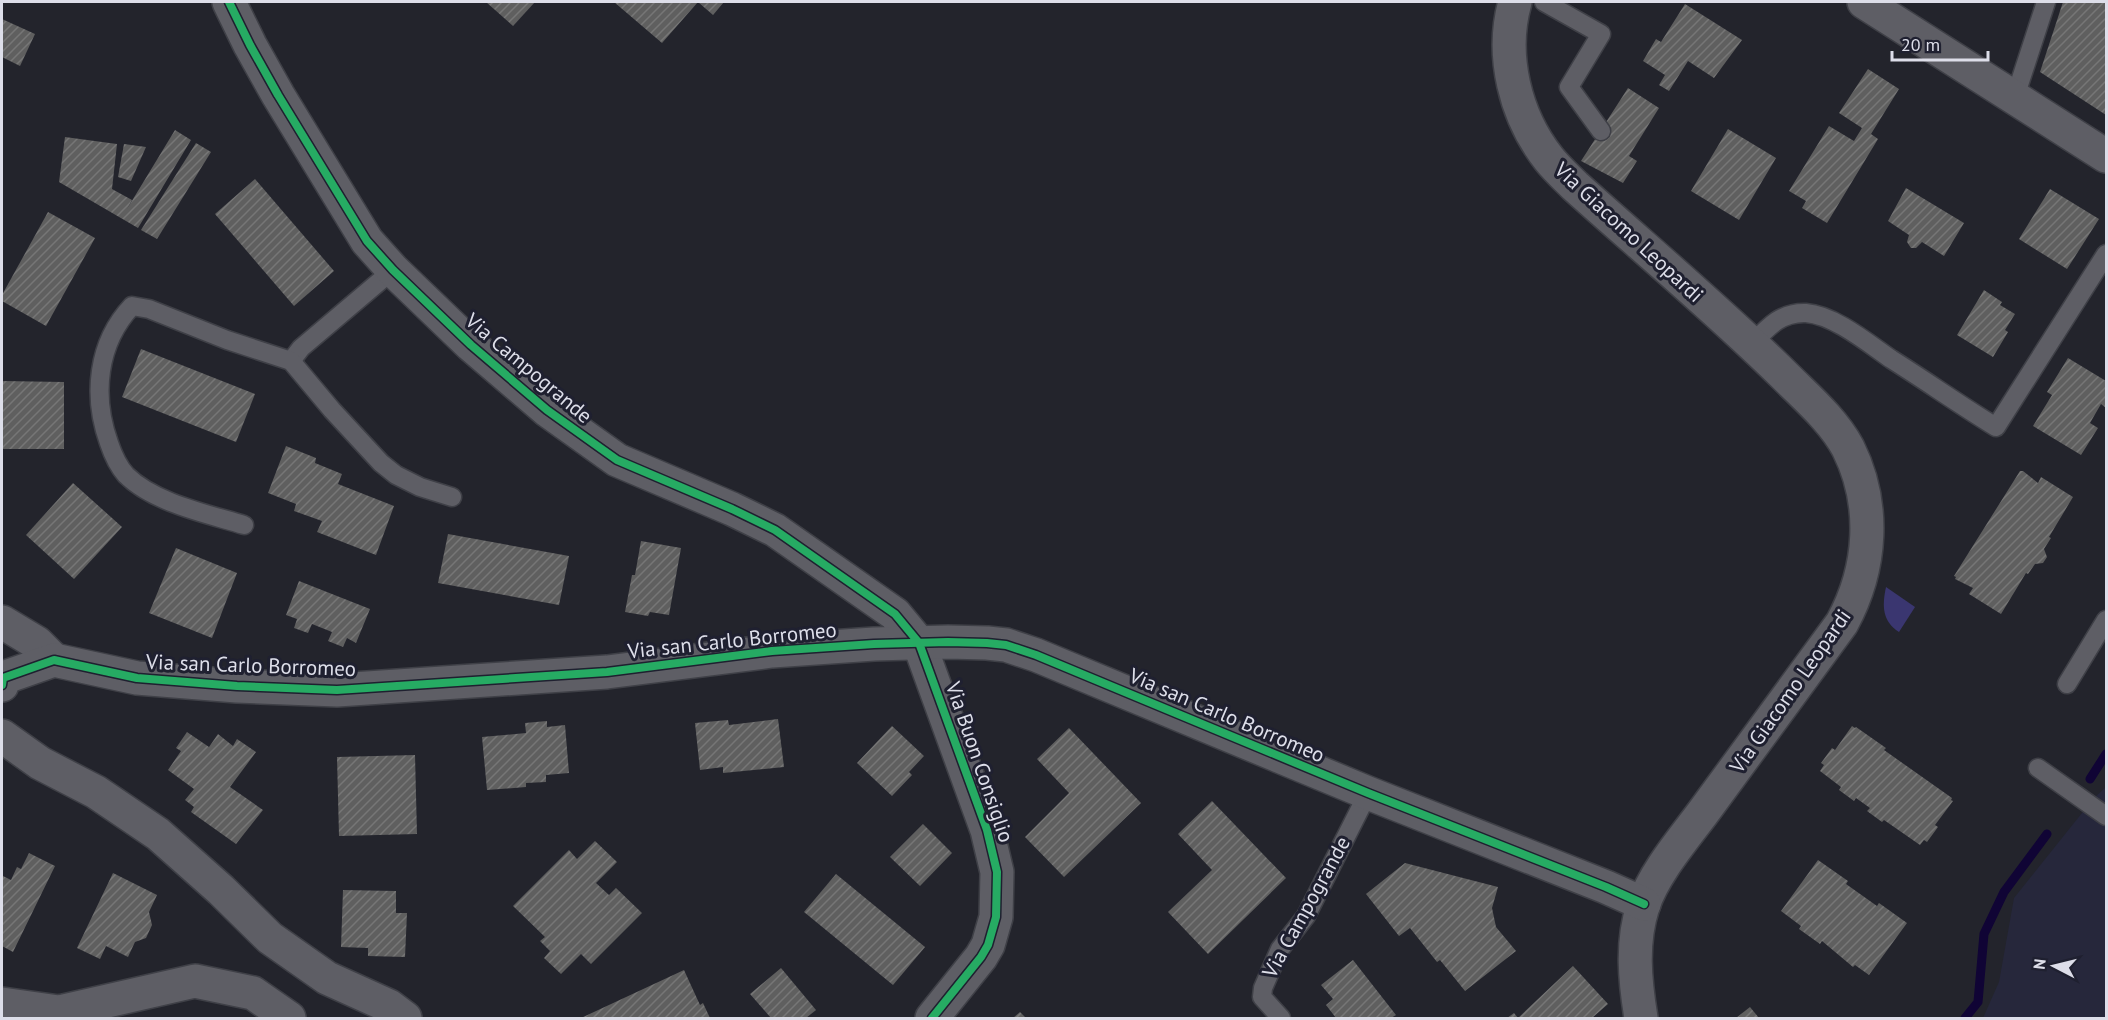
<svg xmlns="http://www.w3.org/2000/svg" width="2108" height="1020" font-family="'PT Sans',sans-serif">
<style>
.built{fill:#26273b}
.green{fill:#3a3670}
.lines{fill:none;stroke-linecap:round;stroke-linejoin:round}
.stream{stroke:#100435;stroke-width:9}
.building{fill:url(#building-hatch)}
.service-casing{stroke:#3f4047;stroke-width:21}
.minor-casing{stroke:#3f4047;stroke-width:36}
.service{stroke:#5e5e65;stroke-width:18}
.minor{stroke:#5e5e65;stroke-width:33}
.cycleway-casing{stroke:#1f2030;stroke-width:11}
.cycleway{stroke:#26ab63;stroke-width:8}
.labels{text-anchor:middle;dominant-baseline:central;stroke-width:6;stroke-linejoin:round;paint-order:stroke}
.street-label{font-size:21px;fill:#dddee9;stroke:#1f2030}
</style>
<defs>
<pattern id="building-hatch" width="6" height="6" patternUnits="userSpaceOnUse" patternTransform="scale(1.5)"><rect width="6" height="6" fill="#5f5f5f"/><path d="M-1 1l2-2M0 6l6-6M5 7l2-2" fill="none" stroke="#767676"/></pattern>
</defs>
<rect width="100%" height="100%" fill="#23242c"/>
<polygon class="built" points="2106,787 2106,1018 1983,1018 1999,982 2014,898 2094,798"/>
<path class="green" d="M1886,587L1915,607L1899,632C1882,621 1882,606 1886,587Z"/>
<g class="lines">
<g class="stream">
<polyline points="2090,779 2106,754"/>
<polyline points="1965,1018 1978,1002 1984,934 2004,892 2047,834"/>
</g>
</g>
<g class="building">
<polygon points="486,2 535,2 513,26"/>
<polygon points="614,2 724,2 713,15 698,2 662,43"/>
<polygon points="2063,2 2106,2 2106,115 2040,72"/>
<polygon points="1685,4 1742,40 1714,78 1688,61 1669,91 1659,85 1665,75 1643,61 1656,39 1661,42"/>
<polygon points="2,19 35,34 20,66 2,57"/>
<polygon points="1868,69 1899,89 1871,134 1878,139 1827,223 1802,208 1806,201 1789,191 1829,126 1854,141 1862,128 1839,113"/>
<polygon points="1628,88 1659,108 1629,156 1637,161 1623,183 1581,161"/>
<polygon points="1728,129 1776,158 1739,220 1691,191"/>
<polygon points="175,130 191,140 138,228 59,182 65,137 117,144 112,189 132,200 127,209"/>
<polygon points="196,143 211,152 157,239 141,230"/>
<polygon points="124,144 146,147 131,181 118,177"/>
<polygon points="255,179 334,271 294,306 215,214"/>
<polygon points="1906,188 1964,223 1944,256 1922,242 1916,248 1911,248 1907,242 1909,235 1888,221"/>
<polygon points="2050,189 2099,219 2067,269 2019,239"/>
<polygon points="48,212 95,238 46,326 2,301 2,295"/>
<polygon points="1984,290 2002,302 2000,305 2015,314 2005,330 2008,332 1993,357 1957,335"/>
<polygon points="141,349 255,394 236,442 122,397"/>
<polygon points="2068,358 2106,381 2106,408 2101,404 2090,423 2098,428 2081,455 2033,426 2052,395 2047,392"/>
<polygon points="2,381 64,382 64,449 2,449"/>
<polygon points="286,446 316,458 315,463 342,474 338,484 394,506 376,555 317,532 322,521 294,511 296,504 268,493"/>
<polygon points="2020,471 2023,471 2038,483 2041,477 2073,497 2049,537 2051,538 2044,549 2047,557 2043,563 2035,564 2028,574 2026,573 2001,614 1969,594 1973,588 1955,579 1956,577 1954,576"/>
<polygon points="73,483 122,527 74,579 26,535"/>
<polygon points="448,534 569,556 559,605 438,583"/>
<polygon points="641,541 681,548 669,615 650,612 648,616 625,612 632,575 635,575"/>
<polygon points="176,548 237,573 212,638 149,613"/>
<polygon points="299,581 370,609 356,643 347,638 343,647 328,641 332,632 312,624 308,633 294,628 297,619 286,615"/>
<polygon points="778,719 784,767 723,773 723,767 700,770 695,723 728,720 729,725"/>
<polygon points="547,721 547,727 565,725 569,773 546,775 546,782 526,783 526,787 487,790 482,737 526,733 525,723"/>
<polygon points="892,726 924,756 909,772 912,775 892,796 857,763"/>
<polygon points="1852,726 1855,728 1856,727 1886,748 1884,750 1952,798 1951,800 1953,801 1935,825 1938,827 1927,842 1924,840 1920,845 1884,820 1882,822 1867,811 1870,808 1856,798 1854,801 1839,790 1841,787 1820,771 1824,765 1821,763 1832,748 1835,750"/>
<polygon points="1069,728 1141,803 1064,877 1025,837 1069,793 1037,759"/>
<polygon points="187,732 209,747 218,734 233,746 237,739 256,752 230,787 263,810 236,844 191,812 194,807 185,800 194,789 168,770 181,751 176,748"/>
<polygon points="415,755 417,834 339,836 337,757"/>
<polygon points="1212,801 1286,878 1208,954 1168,912 1212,870 1178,834"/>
<polygon points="923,824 952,853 920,886 890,857"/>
<polygon points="595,841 617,862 596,883 609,895 616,888 642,913 591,964 581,954 561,974 544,958 550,951 540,941 545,937 513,906 569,850 577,859"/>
<polygon points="29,853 55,866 13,952 2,946 2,879 3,876 11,880 17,867 21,869"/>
<polygon points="1818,860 1848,881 1846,884 1877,906 1879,903 1907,923 1869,975 1855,965 1853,967 1822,941 1820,944 1799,929 1801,926 1781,911"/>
<polygon points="1405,863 1498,887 1492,908 1496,927 1516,951 1465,991 1440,960 1437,962 1410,928 1399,936 1366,894"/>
<polygon points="113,873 157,895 149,912 152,925 146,938 135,942 128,957 106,946 100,959 77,948"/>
<polygon points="836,874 925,947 893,985 804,912"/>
<polygon points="343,890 396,891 396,913 407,913 405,957 368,956 368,948 341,947"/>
<polygon points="1353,960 1396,1015 1391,1018 1336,1018 1326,1005 1333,999 1321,985"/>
<polygon points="1573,966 1608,1004 1592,1018 1507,1018 1514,1013 1518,1018"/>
<polygon points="781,968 816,1010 806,1018 771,1018 750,994"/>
<polygon points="684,970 700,1005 703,1003 710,1018 581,1018"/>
<polygon points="1750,1007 1759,1018 1736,1018"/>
<polygon points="1020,1012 1026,1018 1013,1018"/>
</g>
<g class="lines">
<g class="service-casing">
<g id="service">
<polyline points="1544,2 1601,34 1569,87 1601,131"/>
<polyline points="2015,97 2046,2"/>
<path d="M1752,344C1768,327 1781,312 1806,313C1834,315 1868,343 1891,359C1926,381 1960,405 1996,427L2106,254"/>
<polyline points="291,361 301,348 393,270"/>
<path d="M244,525C208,514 154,503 126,475C118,466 113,455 109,443C92,396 97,343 132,306L149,309L227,340L291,361L332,410L381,463L396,475L420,487L452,497"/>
<polyline points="2067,684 2106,620"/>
<polyline points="2038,768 2106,816"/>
<polyline points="1281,1018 1262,997 1263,988 1280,949 1306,916 1368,793"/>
</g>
</g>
<g class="minor-casing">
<g id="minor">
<polyline points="229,2 250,45 278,95 367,241 393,270 471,345 547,410 617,460 732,509 775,530 895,614 919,643 987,830 997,872 996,917 988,945 981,957 932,1018"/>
<path d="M1515,2C1500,55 1515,116 1549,159C1557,169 1566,177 1575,186C1645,249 1718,310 1785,376C1807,398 1833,420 1848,448C1876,504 1872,568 1842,623C1798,683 1754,743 1710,803C1688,834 1655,870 1643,906C1631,943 1635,981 1641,1018"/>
<polyline points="1864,2 2106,156"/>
<polyline points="2,622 37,643 54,660"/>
<polyline points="2,685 3,678 54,660 137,678 237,686 337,690 607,672 772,651 874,644 948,642 987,643 1006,645 1036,655 1368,793 1606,887 1644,904"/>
<polyline points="2,736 40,763 96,792 158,834 221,890 270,938 327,978 389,1006 405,1018"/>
<polyline points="2,1004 59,1012 195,981 253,993 289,1018"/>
</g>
</g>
<use href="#service" class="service"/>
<use href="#minor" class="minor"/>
<g class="cycleway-casing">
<g id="cycleway">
<polyline points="229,2 250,45 278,95 367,241 393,270 471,345 547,410 617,460 732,509 775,530 895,614 919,643 987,830 997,872 996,917 988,945 981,957 932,1018"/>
<polyline points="2,685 3,678 54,660 137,678 237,686 337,690 607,672 772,651 874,644 948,642 987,643 1006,645 1036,655 1368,793 1606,887 1644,904"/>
</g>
</g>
<use href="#cycleway" class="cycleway"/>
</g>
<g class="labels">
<g class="street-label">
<text transform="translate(1629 232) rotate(43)">Via Giacomo Leopardi</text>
<text transform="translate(529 368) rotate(40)">Via Campogrande</text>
<text transform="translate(732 640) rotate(-6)">Via san Carlo Borromeo</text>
<text transform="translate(251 665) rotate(2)">Via san Carlo Borromeo</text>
<text transform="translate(1790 691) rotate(-55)">Via Giacomo Leopardi</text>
<text transform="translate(1227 715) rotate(23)">Via san Carlo Borromeo</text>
<text transform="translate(980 762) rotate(71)">Via Buon Consiglio</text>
<text transform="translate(1306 907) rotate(-61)">Via Campogrande</text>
</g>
</g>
<rect width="2108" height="1020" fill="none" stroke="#dddee9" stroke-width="6"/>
<g transform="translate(2054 966) rotate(277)" stroke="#1f2030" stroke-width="4.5" paint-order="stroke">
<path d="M0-4.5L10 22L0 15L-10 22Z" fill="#dddee9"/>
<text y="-9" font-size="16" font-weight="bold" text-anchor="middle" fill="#dddee9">N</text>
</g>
<path d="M1892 51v9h96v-9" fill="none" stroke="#dddee9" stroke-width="3"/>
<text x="1901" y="51" font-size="18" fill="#dddee9" stroke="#1f2030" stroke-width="4.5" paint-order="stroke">20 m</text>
</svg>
